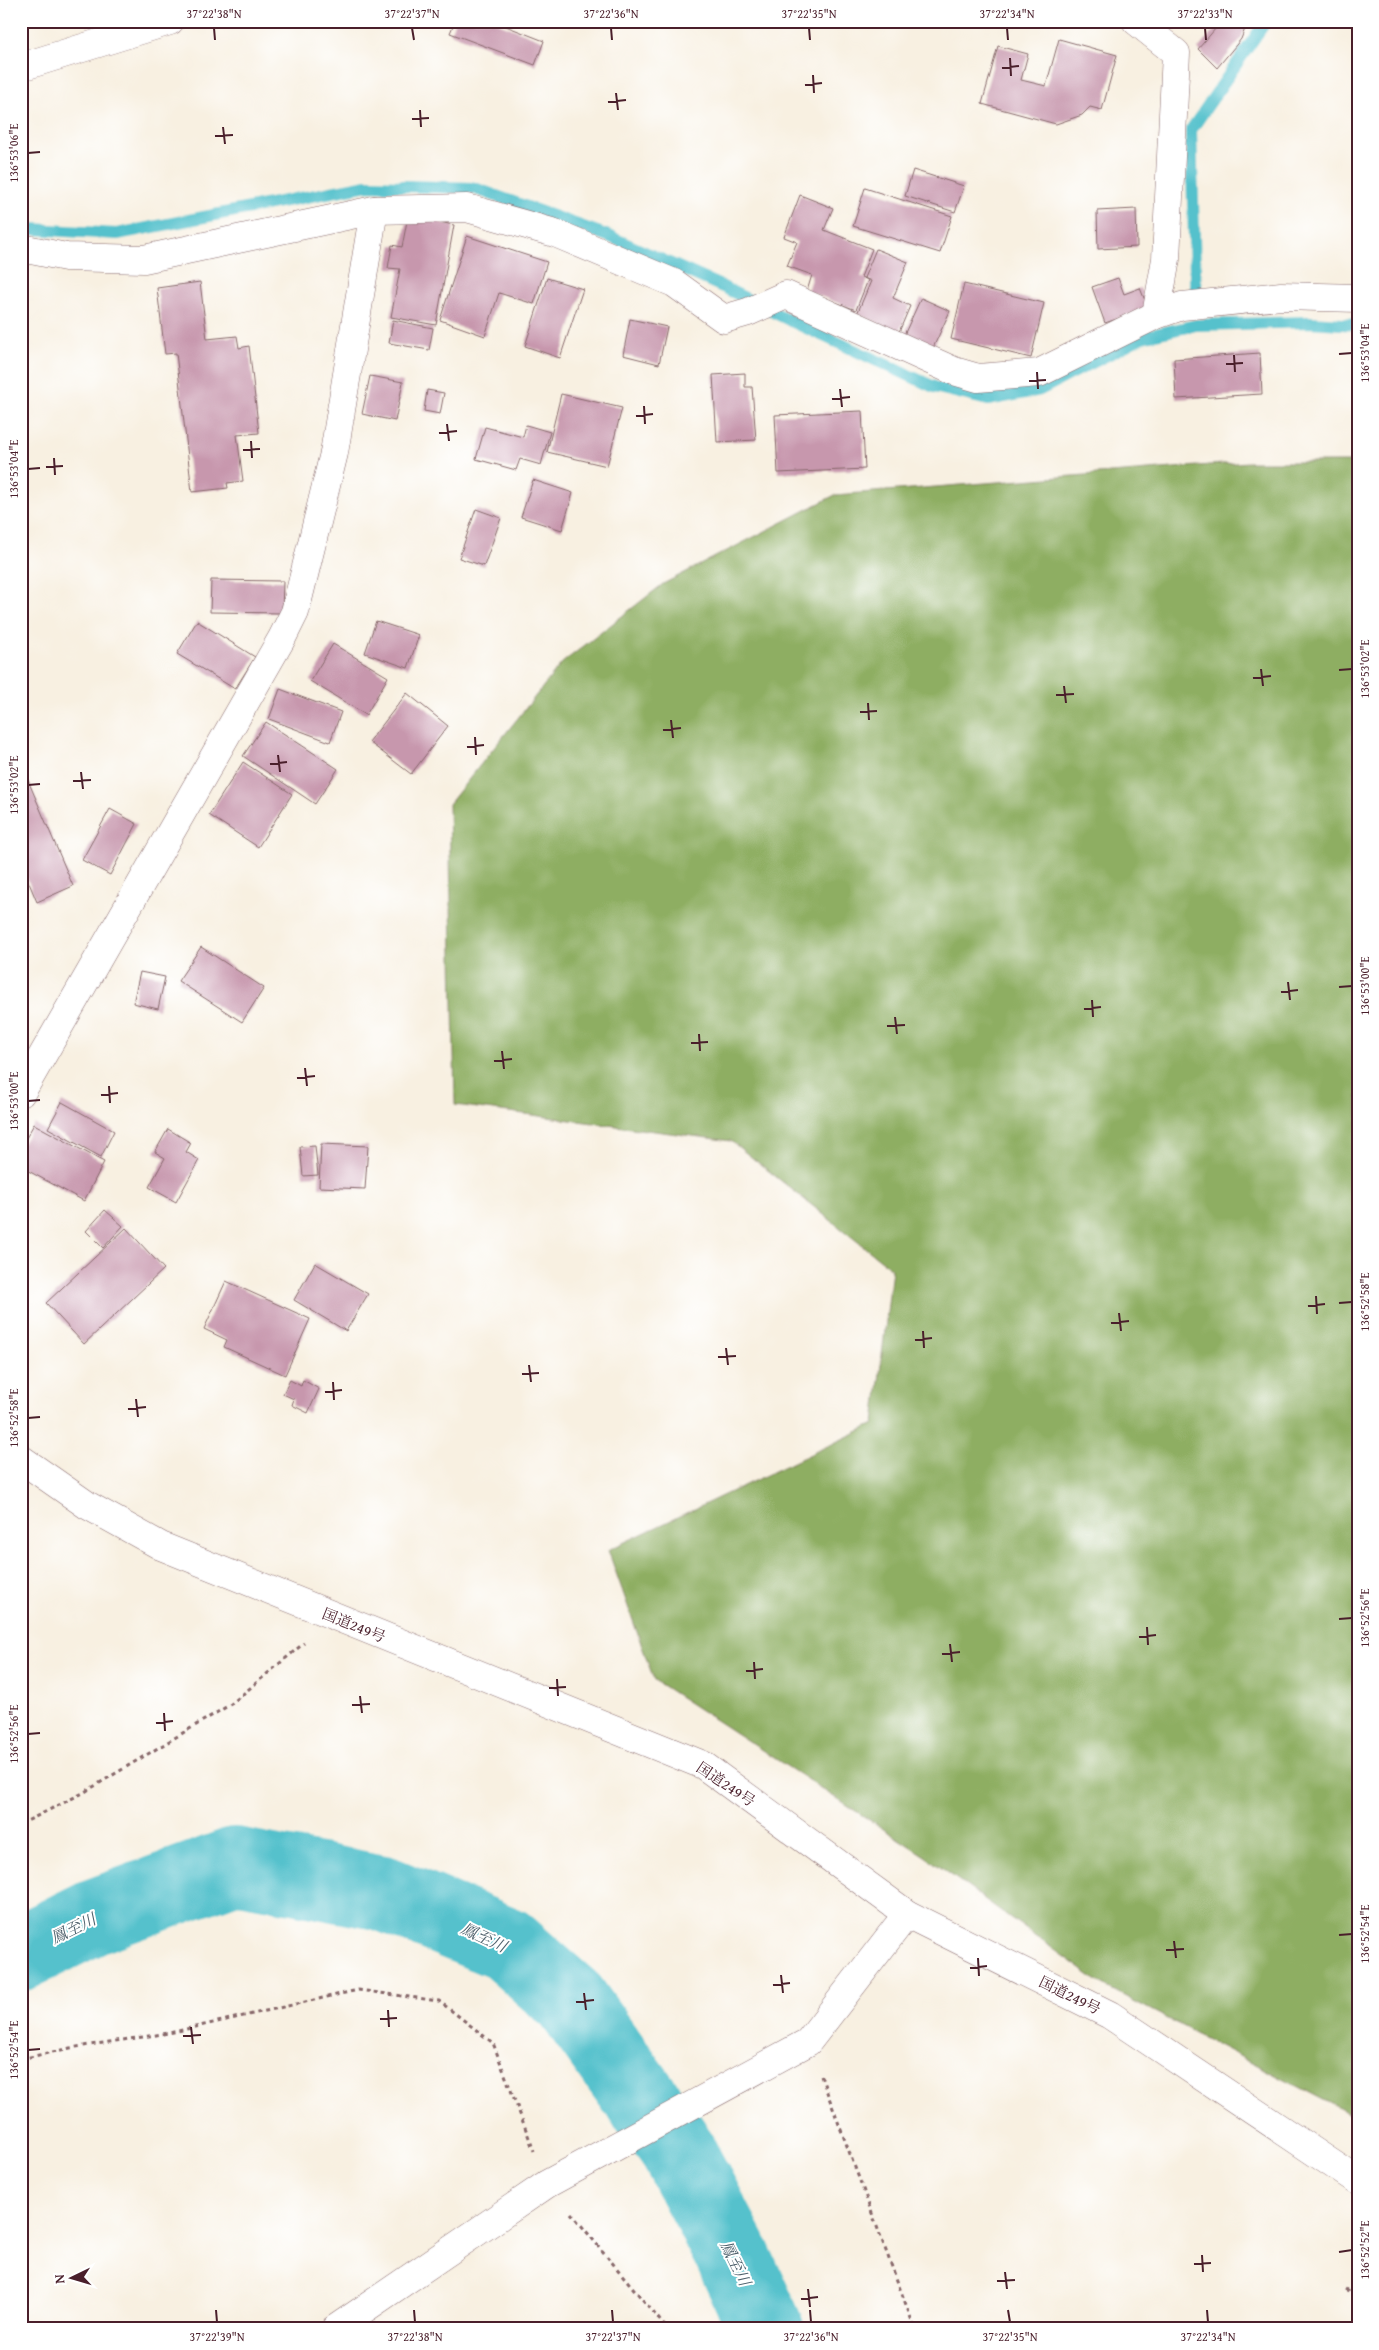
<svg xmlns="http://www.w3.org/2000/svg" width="1379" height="2350" font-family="'Gentium Book Plus','Noto Serif JP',serif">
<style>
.forest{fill:#8eae62;stroke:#6c6646}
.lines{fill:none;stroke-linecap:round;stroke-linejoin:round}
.stream{stroke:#54c1cc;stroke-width:12}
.river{stroke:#54c1cc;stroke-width:76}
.building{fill:#c797ad}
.minor-casing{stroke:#87686b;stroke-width:29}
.highway-casing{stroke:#87686b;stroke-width:29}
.path{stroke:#87686b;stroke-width:3;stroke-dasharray:4 4;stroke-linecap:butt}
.minor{stroke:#fff;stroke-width:28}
.highway{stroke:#fff;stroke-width:28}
.ticks{fill:none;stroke:#4a1f2b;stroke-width:2}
.labels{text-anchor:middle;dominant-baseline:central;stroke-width:4;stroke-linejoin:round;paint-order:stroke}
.street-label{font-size:15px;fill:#4a1f2b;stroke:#fff}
.water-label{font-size:16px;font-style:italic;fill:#4e606b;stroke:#fff}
.neatline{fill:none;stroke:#4a1f2b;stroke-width:2}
.ticks-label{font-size:12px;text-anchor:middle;fill:#4a1f2b}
</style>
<rect width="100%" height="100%" fill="#fff"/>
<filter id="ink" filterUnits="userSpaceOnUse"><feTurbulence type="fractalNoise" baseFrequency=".02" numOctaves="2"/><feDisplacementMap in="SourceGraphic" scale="10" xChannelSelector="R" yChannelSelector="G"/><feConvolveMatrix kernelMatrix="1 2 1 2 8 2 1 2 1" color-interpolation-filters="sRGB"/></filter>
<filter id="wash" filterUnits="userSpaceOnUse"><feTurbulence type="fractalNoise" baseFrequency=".0096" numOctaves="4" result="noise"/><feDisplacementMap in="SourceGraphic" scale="20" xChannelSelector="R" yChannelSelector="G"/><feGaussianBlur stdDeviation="1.12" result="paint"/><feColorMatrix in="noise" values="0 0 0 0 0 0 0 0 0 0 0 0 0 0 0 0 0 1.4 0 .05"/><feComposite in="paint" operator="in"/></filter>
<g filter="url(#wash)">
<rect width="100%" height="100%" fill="#f8f0e1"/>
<polygon class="forest" points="1248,462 1358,462 1358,2118 1103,1985 925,1856 654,1680 608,1550 874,1424 892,1269 731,1141 455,1105 449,804 562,663 663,584 835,495"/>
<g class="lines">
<g class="stream">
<polyline points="21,226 32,229 117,234 367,185 474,188 611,237 725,288 789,320 934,387 988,400 1040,390 1142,337 1196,325 1310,322 1358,325"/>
<polyline points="1196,308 1191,130 1266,21"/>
</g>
<polyline class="river" points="21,1953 93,1917 235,1865 383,1893 506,1944 571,2001 674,2144 730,2250 766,2329"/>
</g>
<g id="blocks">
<g class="building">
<polygon points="455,21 493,21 544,41 535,65 450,33"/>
<polygon points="1199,21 1248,21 1241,39 1217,68 1198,49 1216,28"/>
<polygon points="1059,39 1117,55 1102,110 1090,107 1082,115 1056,124 982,104 998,46 1028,54 1021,80 1046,86"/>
<polygon points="913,170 964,186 955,212 905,196"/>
<polygon points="865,188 952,216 940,253 853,226"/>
<polygon points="800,195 833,208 824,230 872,249 861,277 868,280 856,310 807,291 812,275 787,266 797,242 784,237"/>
<polygon points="1136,209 1137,247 1098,249 1097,211"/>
<polygon points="408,216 454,225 436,325 391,317 400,269 388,268 392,245 402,247"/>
<polygon points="467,236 547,262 534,304 499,293 485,336 440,320"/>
<polygon points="876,249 908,262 893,298 910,306 899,332 857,314 871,281 864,278"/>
<polygon points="547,278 583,289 560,358 525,346"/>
<polygon points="1118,278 1124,294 1140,288 1148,308 1105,323 1092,287"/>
<polygon points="200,282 207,339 237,336 239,348 249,346 259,433 237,435 243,481 227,483 228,488 192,492 176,353 165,354 157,288"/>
<polygon points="964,284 1044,303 1031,358 951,339"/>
<polygon points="921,298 950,311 933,348 904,335"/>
<polygon points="630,319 667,327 659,364 623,355"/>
<polygon points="393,320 433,328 429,350 389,343"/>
<polygon points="1260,353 1262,394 1176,399 1174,359"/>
<polygon points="745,373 745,387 752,387 756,440 717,442 713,375"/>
<polygon points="370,376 403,382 395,421 362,414"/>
<polygon points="427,390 444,393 440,414 424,411"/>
<polygon points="561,394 622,408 607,466 547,452"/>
<polygon points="862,411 865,469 778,473 775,415"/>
<polygon points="526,425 550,432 541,465 520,459 516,470 476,459 485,427 523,437"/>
<polygon points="533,480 573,493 562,530 521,517"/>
<polygon points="476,509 501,518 484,566 459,558"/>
<polygon points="211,580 283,581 282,613 210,612"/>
<polygon points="197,621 255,657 235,689 177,654"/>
<polygon points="376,621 419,635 408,668 365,653"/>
<polygon points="333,644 388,677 366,715 310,681"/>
<polygon points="280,689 341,712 330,742 269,719"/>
<polygon points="407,693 448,726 411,774 369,742"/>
<polygon points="266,722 338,769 315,804 243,756"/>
<polygon points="243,762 292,794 258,847 209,815"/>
<polygon points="21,764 73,886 37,902 21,864"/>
<polygon points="110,809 137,824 110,875 82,860"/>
<polygon points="201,947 264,988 242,1022 178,981"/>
<polygon points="140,972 165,977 158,1009 133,1003"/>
<polygon points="62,1102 114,1131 101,1157 48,1128"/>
<polygon points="34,1124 104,1162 84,1201 21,1167 21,1147"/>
<polygon points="168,1129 191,1143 186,1152 199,1160 176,1202 149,1187 165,1158 155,1152"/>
<polygon points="321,1144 368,1146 365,1189 319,1187"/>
<polygon points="315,1146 318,1175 303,1176 300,1147"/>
<polygon points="105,1210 123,1226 103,1248 86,1231"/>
<polygon points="126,1228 164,1269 84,1344 46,1303"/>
<polygon points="315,1263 368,1294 346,1331 294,1300"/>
<polygon points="226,1281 310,1319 285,1375 224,1347 227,1340 204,1329"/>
<polygon points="290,1380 301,1386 303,1380 319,1389 308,1413 292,1405 294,1399 283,1394"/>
</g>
</g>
</g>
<g filter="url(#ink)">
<use href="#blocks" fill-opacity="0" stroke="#87686b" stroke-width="1"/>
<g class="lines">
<g class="minor-casing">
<g id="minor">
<polyline points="1136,21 1176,53 1166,259 1156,315"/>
<polyline points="21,67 170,21"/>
<polyline points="21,248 66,257 144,259 374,210 467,208 555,233 674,283 724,319 748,312 786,295 954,371 978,378 1039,373 1156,315 1182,306 1281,296 1358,298"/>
<polyline points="21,1093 282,638 295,612 334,453 374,210"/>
<polyline points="335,2329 547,2184 808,2042 907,1914"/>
</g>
</g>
<g class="highway-casing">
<polyline id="highway" points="21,1459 87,1505 161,1546 703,1765 907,1914 1110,2015 1358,2181"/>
</g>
<g class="path">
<polyline points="21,1824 83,1793 231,1704 304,1643"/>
<polyline points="21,2059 70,2048 169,2033 358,1990 439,2001 493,2043 534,2151"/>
<polyline points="821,2076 915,2329"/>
<polyline points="571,2213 667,2329"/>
<polyline points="1345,2289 1358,2297"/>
</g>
<use href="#minor" class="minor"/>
<use href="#highway" class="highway"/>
</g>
</g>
<path class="ticks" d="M214,28L215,40M412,28L414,40M611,28L612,40M809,28L810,40M1007,28L1008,40M1205,28L1206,40M1010,58L1011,76M1002,68L1019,66M813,75L814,93M805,85L822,83M616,93L618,110M608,102L626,100M420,110L421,127M412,119L429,118M223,127L225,144M215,136L233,135M28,153L40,152M1339,354L1352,353M1234,355L1235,372M1226,364L1243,363M1037,372L1038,389M1029,381L1046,380M840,389L842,407M832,399L850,397M644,406L645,424M636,416L653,414M447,424L449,441M439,433L457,431M251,441L252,458M243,450L260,449M54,458L55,475M46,467L63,466M28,469L40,468M1261,669L1263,686M1339,670L1352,669M1253,678L1271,676M1064,686L1066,703M1056,695L1074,694M868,703L869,720M860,712L877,711M671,720L673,738M663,730L681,728M475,737L476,755M467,747L484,745M278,755L280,772M270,764L287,762M81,772L83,789M73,781L91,780M28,785L40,784M1288,982L1290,1000M1339,987L1352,986M1281,992L1298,990M1092,1000L1093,1017M1084,1009L1101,1007M895,1017L897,1034M887,1026L905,1025M699,1034L700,1051M691,1043L708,1042M502,1051L504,1069M494,1061L512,1059M305,1068L307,1086M297,1078L315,1076M109,1086L110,1103M101,1095L118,1093M28,1101L40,1100M1316,1296L1317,1314M1339,1303L1352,1302M1308,1306L1325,1304M1119,1313L1121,1331M1111,1323L1129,1321M923,1331L924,1348M915,1340L932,1338M726,1348L728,1365M718,1357L736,1356M529,1365L531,1382M522,1374L539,1373M333,1382L334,1400M325,1392L342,1390M136,1399L138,1417M128,1409L146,1407M28,1418L40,1417M1339,1619L1352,1618M1147,1627L1148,1645M1139,1637L1156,1635M950,1644L952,1662M942,1654L960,1652M754,1662L755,1679M746,1671L763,1669M557,1679L558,1696M549,1688L566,1687M360,1696L362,1713M352,1705L370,1704M164,1713L165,1731M156,1723L173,1721M28,1734L40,1733M1339,1935L1352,1934M1174,1941L1176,1958M1166,1950L1184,1949M978,1958L979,1976M970,1968L987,1966M781,1975L783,1993M773,1985L790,1983M584,1993L586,2010M576,2002L594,2000M388,2010L389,2027M380,2019L397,2018M191,2027L193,2044M183,2036L201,2035M28,2050L40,2049M1339,2252L1352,2250M1202,2255L1203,2272M1194,2264L1211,2263M1005,2272L1007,2289M997,2281L1015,2280M808,2289L810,2307M801,2299L818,2297M216,2310L217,2322M414,2310L415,2322M612,2310L613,2322M810,2310L811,2322M1008,2310L1010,2322M1207,2310L1208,2322"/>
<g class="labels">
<g class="street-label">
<text transform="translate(354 1625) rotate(22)">国道249号</text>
<text transform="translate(726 1784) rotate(34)">国道249号</text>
<text transform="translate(1070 1995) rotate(26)">国道249号</text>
</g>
<g class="water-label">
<text transform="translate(73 1928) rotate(-26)">鳳至川</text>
<text transform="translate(484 1937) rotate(25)">鳳至川</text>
<text transform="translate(736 2263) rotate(64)">鳳至川</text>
</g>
</g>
<rect width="1379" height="2350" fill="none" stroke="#fff" stroke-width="55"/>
<g transform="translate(72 2278) rotate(265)" stroke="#ffffff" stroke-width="4" paint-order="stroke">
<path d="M0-4L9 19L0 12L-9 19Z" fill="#4a1f2b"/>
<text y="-8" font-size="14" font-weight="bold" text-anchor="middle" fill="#4a1f2b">N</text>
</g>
<rect x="28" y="28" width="1324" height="2294" class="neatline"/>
<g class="ticks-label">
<text x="214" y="18">37°22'38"N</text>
<text x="412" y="18">37°22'37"N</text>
<text x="611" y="18">37°22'36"N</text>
<text x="809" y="18">37°22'35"N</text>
<text x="1007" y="18">37°22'34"N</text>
<text x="1205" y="18">37°22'33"N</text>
<text transform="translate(14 153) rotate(-90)" y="4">136°53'06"E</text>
<text transform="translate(1365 353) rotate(-90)" y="4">136°53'04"E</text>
<text transform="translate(14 469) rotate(-90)" y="4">136°53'04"E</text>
<text transform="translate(1365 669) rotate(-90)" y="4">136°53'02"E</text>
<text transform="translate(14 785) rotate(-90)" y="4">136°53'02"E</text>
<text transform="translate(1365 986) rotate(-90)" y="4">136°53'00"E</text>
<text transform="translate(14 1101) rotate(-90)" y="4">136°53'00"E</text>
<text transform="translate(1365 1302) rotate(-90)" y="4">136°52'58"E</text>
<text transform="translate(14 1418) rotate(-90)" y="4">136°52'58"E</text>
<text transform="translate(1365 1618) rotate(-90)" y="4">136°52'56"E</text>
<text transform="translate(14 1734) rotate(-90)" y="4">136°52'56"E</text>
<text transform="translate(1365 1934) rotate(-90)" y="4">136°52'54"E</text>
<text transform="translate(14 2050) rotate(-90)" y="4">136°52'54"E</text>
<text transform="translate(1365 2250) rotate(-90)" y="4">136°52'52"E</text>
<text x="217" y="2341">37°22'39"N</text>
<text x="415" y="2341">37°22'38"N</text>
<text x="613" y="2341">37°22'37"N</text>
<text x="811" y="2341">37°22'36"N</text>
<text x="1010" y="2341">37°22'35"N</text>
<text x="1208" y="2341">37°22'34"N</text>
</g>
</svg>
